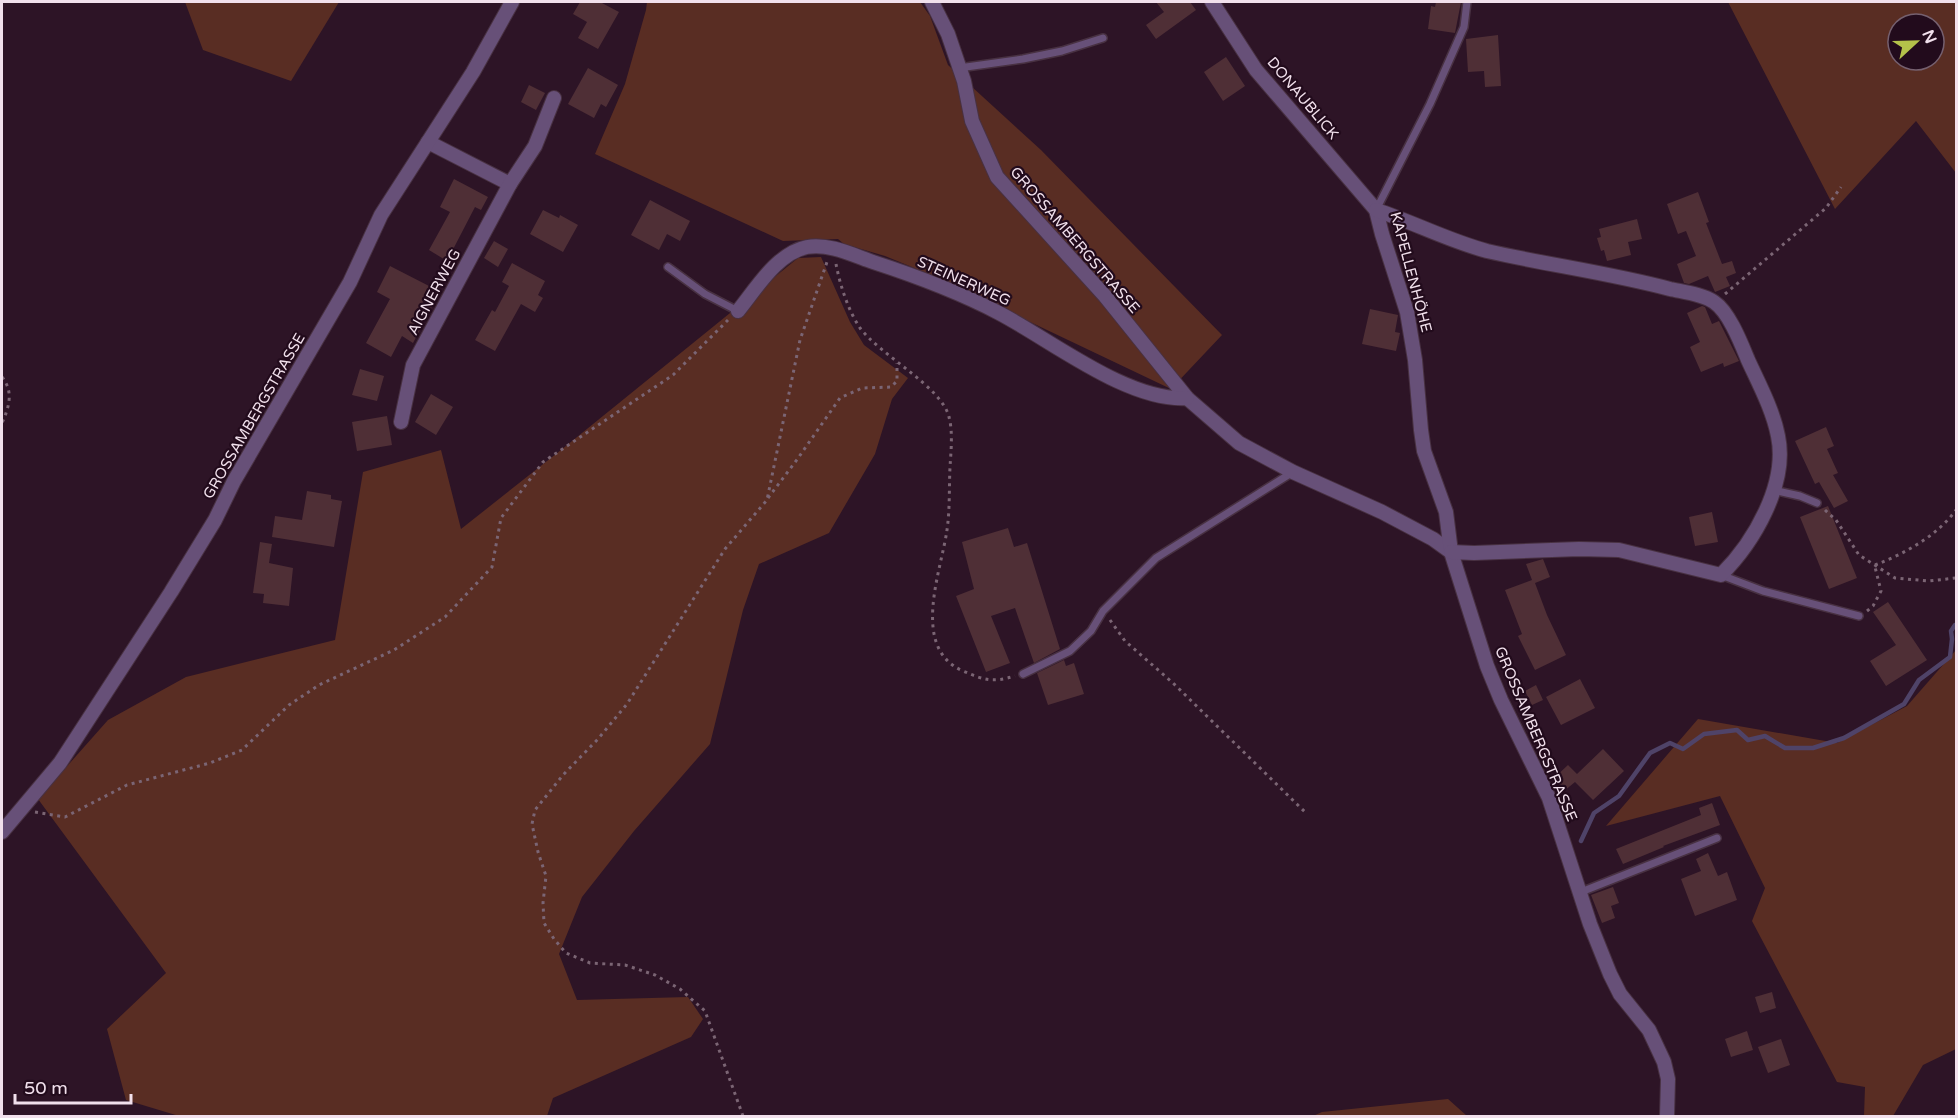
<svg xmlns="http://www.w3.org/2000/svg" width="1958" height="1118" font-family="'Varela Round',sans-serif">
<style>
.green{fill:#592d23;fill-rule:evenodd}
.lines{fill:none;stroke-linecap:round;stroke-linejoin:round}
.stream{stroke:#4f4368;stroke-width:4.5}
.building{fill:#4f2f36}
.service-casing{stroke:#483142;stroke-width:10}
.minor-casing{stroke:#483142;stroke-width:16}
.path{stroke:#7b6574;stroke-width:3;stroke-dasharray:3 4.5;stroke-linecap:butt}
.service{stroke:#675078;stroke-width:7}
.minor{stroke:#675078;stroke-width:14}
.labels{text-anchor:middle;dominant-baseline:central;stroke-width:4.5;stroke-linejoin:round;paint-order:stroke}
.street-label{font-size:15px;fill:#f1e0ec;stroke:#220b1c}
</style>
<rect width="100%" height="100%" fill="#2d1426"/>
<g class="green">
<polygon points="185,2 339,2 291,81 203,50"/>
<polygon points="647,2 920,2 930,16 948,65 1041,150 1222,335 1171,389 929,274 885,256 844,244 838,239 783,241 595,154 625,84 646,10"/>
<path d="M1728,2H1956V173L1916,121L1835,209ZM1898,24H1934V60H1898Z"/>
<polygon points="821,257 850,322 864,345 908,378 892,399 875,454 829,533 759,564 743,610 710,744 634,831 582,897 559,954 577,1000 688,997 703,1019 691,1037 553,1098 547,1116 179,1116 126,1100 107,1029 166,973 38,799 108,720 186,677 335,640 363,472 441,450 461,529 561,450 798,258"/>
<polygon points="1956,650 1956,1049 1923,1065 1893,1116 1864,1116 1865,1087 1837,1082 1752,921 1765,888 1720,796 1606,826 1698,719 1837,743 1907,706"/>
<polygon points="1448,1099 1467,1116 1313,1116 1322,1112"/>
</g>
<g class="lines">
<polyline class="stream" points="1581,841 1594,813 1619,796 1650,753 1670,743 1683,749 1704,734 1737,730 1748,740 1765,736 1785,748 1813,748 1844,738 1904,704 1919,680 1950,657 1952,639 1951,631 1955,625 1956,625"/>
</g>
<g class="building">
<polygon points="580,2 600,2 619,12 598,49 578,38 587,22 573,14"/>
<polygon points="1156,2 1190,2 1196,10 1156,39 1146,25 1164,12"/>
<polygon points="1436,2 1461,2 1455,33 1428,29 1431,6 1435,7"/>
<polygon points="1498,35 1501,86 1485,87 1484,71 1468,72 1466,39"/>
<polygon points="1226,57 1245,86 1223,101 1204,72"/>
<polygon points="588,68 618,85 606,107 601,104 594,118 568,104"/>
<polygon points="529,85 545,93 536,110 521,102"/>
<polygon points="454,179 488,197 481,210 475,207 447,261 429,250 450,212 440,207"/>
<polygon points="1698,192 1709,222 1706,223 1722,264 1732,261 1736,273 1726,277 1730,286 1715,292 1708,276 1689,284 1684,283 1677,264 1696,256 1686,231 1678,234 1667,204"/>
<polygon points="650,200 690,221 680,241 667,234 659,250 631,235"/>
<polygon points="543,210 559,218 560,215 578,225 563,252 530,234"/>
<polygon points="1637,219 1642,239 1628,242 1631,255 1607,261 1604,250 1601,251 1597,238 1601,237 1599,229"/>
<polygon points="494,241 508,249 498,267 484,258"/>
<polygon points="512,263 545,281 538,295 543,298 535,312 521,304 495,351 475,340 492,310 495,312 509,286 502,282"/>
<polygon points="390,266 431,287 423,303 432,307 413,343 402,336 391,357 366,343 390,299 377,292"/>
<polygon points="1702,306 1705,307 1712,324 1719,321 1739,361 1724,367 1723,363 1701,372 1690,347 1700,342 1687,313"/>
<polygon points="1370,309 1398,315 1395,332 1400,333 1396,351 1362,344"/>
<polygon points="360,369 384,376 377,401 352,395"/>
<polygon points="431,394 453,407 436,435 415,422"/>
<polygon points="387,416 392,445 357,451 352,422"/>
<polygon points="1826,427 1834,446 1827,449 1838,473 1833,475 1848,501 1834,508 1819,482 1815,484 1795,441"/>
<polygon points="307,491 331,495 331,499 342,501 334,547 272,537 275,516 302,520"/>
<polygon points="1828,506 1857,578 1829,589 1800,517"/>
<polygon points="1712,512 1718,542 1695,546 1689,517"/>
<polygon points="1008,528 1014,547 1027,543 1060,649 1034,663 1015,608 991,616 1010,663 986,672 956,596 974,589 962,542"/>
<polygon points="260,542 272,544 269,563 293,568 289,606 263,603 264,594 253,593"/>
<polygon points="1543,559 1550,577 1535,583 1547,615 1566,655 1535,670 1518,636 1522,634 1505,590 1532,580 1526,564"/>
<polygon points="1888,602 1927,660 1886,686 1870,661 1896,645 1873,612"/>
<polygon points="1064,660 1066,666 1074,663 1084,694 1048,705 1037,673"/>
<polygon points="1580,679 1595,708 1561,725 1546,697"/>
<polygon points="1536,685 1543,700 1532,705 1525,691"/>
<polygon points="1603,749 1624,771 1593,800 1575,782 1564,791 1553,779 1568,765 1577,774"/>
<polygon points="1712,803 1720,825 1663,846 1664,847 1623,864 1616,849 1701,815 1699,808"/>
<polygon points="1708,853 1718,876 1727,872 1737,900 1695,916 1681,879 1701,871 1696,859"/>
<polygon points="1613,887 1619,903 1611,906 1615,918 1602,923 1591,895"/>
<polygon points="1772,992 1776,1008 1760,1013 1755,997"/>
<polygon points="1747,1031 1753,1050 1731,1057 1725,1039"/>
<polygon points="1781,1039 1790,1065 1768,1073 1758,1047"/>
</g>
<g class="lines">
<g class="service-casing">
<g id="service">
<polyline points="959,68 1023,59 1062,51 1103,38"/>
<polyline points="1376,210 1430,104 1464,27 1467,2"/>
<polyline points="668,267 705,294 738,311"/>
<polyline points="1773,490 1800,496 1817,503"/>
<polyline points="1721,575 1763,591 1859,616"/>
<polyline points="1023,674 1070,651 1091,631 1103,611 1156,558 1293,472"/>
<polyline points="1581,892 1717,838"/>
</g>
</g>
<g class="minor-casing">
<g id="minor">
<polyline points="932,2 948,34 964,81 972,121 997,177 1105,296 1187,398 1239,443 1293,472 1382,512 1433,539 1451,552 1487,666 1501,700 1549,798 1590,924 1610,974 1620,994 1649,1030 1664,1062 1668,1079 1667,1116"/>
<polyline points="1212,2 1256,70 1376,210 1382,234 1407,312 1415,360 1421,430 1424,451 1446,512 1451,552"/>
<polyline points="428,142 510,184"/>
<path d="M1376,210C1413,222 1449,241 1487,251C1548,265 1610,273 1670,289C1683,292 1702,294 1714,302C1729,312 1741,343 1748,360C1759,384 1773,410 1778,436C1788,484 1754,542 1721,575L1619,550L1579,549L1474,553L1451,552"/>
<path d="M738,311C756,289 777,253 807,247C829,243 853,255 873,262C916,276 959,292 999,313C1051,340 1128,402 1187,398"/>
<polyline points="401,422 413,365 510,184 535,146 554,98"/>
<polyline points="2,832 60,763 171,592 215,520 234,481 350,282 381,215 473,72 512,2"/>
</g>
</g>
<g class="path">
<path d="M836,264C840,285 848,310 860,328C880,355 942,387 949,417C953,432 951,451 950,467C949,488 950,509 947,530C941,572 910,648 963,671C984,680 992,683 1015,676"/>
<polyline points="1725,294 1826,208 1841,187"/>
<path d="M2,377C14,392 9,407 2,423"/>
<polyline points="768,498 796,461 840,398 862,388 891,387 897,381 897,363"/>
<polyline points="1825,510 1836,520 1859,555 1895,578 1929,581 1956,578"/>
<path d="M1875,565C1904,554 1937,536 1956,510"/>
<polyline points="1867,611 1873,606 1881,591 1875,567"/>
<polyline points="1110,620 1125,641 1173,683 1305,812"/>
<polyline points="35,812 65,817 127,785 210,763 242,750 289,705 319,685 394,650 445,617 492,567 501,518 543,462 673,375 728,320"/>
<polyline points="743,1116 705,1011 680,989 655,975 625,965 590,963 566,953 554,939 544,923 543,903 546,876 538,852 532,824 535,810 563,775 598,739 627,704 725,549 767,500 800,340 827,262"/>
</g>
<use href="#service" class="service"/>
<use href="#minor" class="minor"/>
</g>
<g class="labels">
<g class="street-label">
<text transform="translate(1303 98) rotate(50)">DONAUBLICK</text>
<text transform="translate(1075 240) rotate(49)">GROSSAMBERGSTRASSE</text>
<text transform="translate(1411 272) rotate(75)">KAPELLENHÖHE</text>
<text transform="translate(964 281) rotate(24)">STEINERWEG</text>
<text transform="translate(434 292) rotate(-62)">AIGNERWEG</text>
<text transform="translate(254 416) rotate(-60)">GROSSAMBERGSTRASSE</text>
<text transform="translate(1536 734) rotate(67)">GROSSAMBERGSTRASSE</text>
</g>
</g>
<rect width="1958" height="1118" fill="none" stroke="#f1e0ec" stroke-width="6"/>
<g transform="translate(1916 42) rotate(68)"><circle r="28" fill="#220b1c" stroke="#75606f" stroke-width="1.5"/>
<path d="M0-4.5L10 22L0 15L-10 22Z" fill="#b4c24a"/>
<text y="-9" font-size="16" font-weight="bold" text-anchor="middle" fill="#f1e0ec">N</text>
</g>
<path d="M15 1094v9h116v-9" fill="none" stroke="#f1e0ec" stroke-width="3"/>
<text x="24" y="1094" font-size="18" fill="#f1e0ec" stroke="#220b1c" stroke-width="4.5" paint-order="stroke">50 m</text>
</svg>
